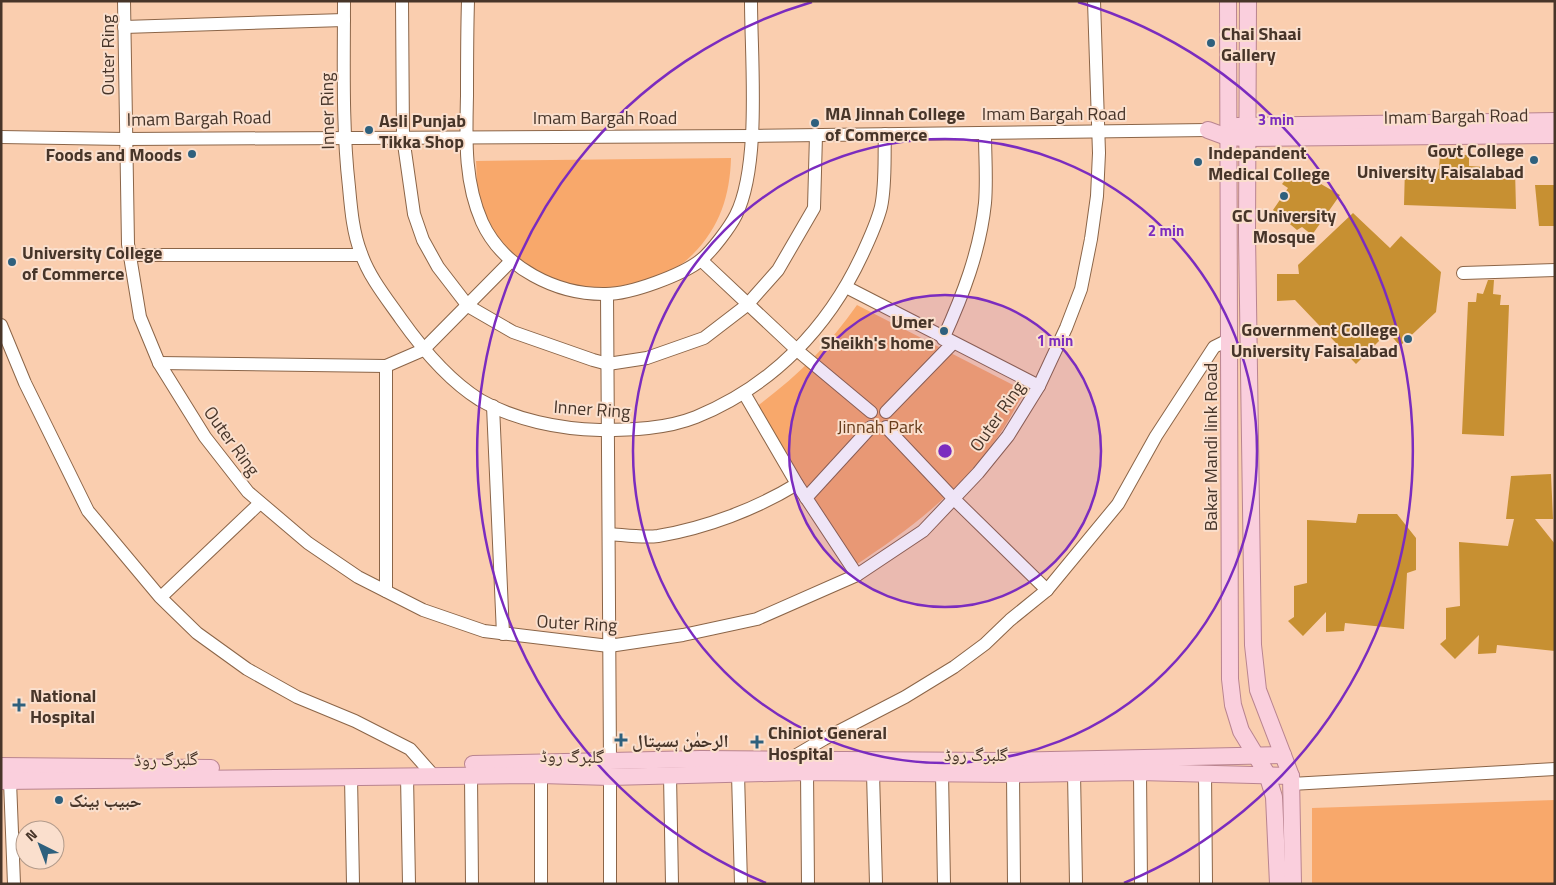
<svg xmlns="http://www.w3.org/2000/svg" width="1556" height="885" font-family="'Titillium Web','Noto Naskh Arabic',sans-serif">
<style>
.green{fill:#f8a86b}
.building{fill:#c79032}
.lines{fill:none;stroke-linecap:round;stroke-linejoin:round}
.minor-casing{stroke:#8b6548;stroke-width:14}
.major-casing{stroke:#b98490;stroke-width:18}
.minor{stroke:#fff;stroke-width:12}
.major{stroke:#facfdd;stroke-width:16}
.ring{fill:none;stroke:#7b2cbf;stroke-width:2.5}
.poi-dot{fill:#2e607d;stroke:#fadfcd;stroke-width:2}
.labels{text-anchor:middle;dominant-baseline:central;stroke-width:4;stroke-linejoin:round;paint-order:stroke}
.poi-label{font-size:18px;font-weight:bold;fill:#473529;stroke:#fadfcd;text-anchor:start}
.street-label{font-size:18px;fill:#473529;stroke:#fadfcd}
.park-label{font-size:18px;fill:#663c1b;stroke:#fadfcd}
.centre{fill:#7b2cbf;stroke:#fadfcd;stroke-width:2.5}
.ring-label{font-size:15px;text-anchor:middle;font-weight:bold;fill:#7b2cbf;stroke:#fadfcd;stroke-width:4;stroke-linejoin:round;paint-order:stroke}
</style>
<rect width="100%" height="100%" fill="#faceaf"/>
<g class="green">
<path d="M731,158C730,195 720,227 693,254C663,286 605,293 564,285C558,283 553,279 547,276C516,260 488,234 479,198C476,187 477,173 476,161Z"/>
<path d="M857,305L1025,391C1016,406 1009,421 999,435C963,489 908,531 854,566L752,410C793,380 828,347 857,305Z"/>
<polygon points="1555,800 1555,884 1312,884 1312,808"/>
</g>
<g class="building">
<polygon points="1440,154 1469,155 1469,166 1515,169 1516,209 1404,205 1405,167 1439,169"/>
<polygon points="1295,169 1340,195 1312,235 1302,227 1297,230 1273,210 1288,188 1282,184"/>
<polygon points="1535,185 1555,185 1555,226 1539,226"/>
<polygon points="1353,213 1390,248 1401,236 1441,272 1436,312 1400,346 1388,332 1356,364 1295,300 1277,301 1277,274 1299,274 1298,265"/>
<polygon points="1488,280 1494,280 1493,294 1501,295 1500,305 1509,305 1504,436 1462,434 1468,302 1476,302 1477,293 1483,294"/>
<polygon points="1551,474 1553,519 1535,519 1555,544 1555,651 1497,645 1496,653 1478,654 1479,635 1455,659 1440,644 1446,639 1446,608 1460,606 1459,542 1508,546 1514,519 1506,519 1511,476"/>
<polygon points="1358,514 1397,514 1416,538 1416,570 1407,573 1404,629 1345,623 1344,631 1326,632 1326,612 1303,636 1288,621 1294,617 1294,586 1307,583 1307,520 1356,523"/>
</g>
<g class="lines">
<g class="minor-casing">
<g id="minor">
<polyline points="124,1 128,244 140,317 159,363 205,437 248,492 308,543 358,577 423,610 484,631 609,646 683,635 757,619 857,575 923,531 978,473 1008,436 1039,386 1066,328 1081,289 1091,239 1097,196 1099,153 1094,1"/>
<path d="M344,1C344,63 342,126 349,187C351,209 353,233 361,253C369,277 387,299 401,319C423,350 448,380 480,400C515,420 559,429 600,430C631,430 666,429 696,417C772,386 828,328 862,255C869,240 877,223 881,207C886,184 884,157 885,134"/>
<polyline points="402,1 403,137 414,214 423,240 438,267 468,306 513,332 593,360 608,364 647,358 704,338 747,305 778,270 814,208 816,135"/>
<path d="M468,1C467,33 467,64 467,96C466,139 464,181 482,222C503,268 557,295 606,294C631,294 682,275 701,260C712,251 730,227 736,215C761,165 751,58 751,1"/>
<polyline points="124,27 344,20"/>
<polyline points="1,137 125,139 752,136 1208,130"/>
<polyline points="130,255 361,255"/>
<polyline points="701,260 798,351 871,412"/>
<polyline points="1463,273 1555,270"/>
<polyline points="846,287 1039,386"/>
<polyline points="607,294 610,761"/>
<polyline points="1,325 25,383 88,511 160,597 197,633 247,669 297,697 355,721 410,749 433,775"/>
<path d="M943,339C963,295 980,251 985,203C987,180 985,156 985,133"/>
<polyline points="159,363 386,366 423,350 510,262"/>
<polyline points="744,393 797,484 857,575"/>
<polyline points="493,406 503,634"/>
<polyline points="886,412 953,343"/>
<polyline points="886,427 954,499 1047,590"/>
<polyline points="806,498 871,427"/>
<path d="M609,534C624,535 643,538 658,536C706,528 756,509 797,484"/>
<polyline points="386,591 386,366"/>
<polyline points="161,597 260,503"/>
<polyline points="788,760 824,739 905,697 954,667 985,644 1010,620 1047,590 1118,504 1156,436 1214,347 1230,339"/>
<polyline points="807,772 808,884"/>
<polyline points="1140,772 1141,884"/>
<polyline points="1205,772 1206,884"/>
<polyline points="873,773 876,884"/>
<polyline points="942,773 944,884"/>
<polyline points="1074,773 1076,884"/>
<polyline points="738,774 741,884"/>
<polyline points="1013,774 1014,884"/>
<polyline points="541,775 541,884"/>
<polyline points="670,775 672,884"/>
<polyline points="407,776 409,884"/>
<polyline points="471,776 472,884"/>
<polyline points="351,777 353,884"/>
<polyline points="610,777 610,884"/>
<polyline points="10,781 14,884"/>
<polyline points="1291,784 1555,769"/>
</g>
</g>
<g class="major-casing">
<g id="major">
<polyline points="1228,1 1230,679 1233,705 1241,731 1267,774 1274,797 1278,884"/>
<polyline points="1248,1 1247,234 1253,645 1258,690 1291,776 1293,884"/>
<polyline points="1237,126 1555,121"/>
<polyline points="1208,130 1227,137 1246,138 1555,135"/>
<polyline points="473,764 701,759 1003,761 1283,755"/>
<polyline points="1,766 211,768"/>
<polyline points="1,781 541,775 610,777 807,772 1013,774 1140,772 1291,776"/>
</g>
</g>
<use href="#minor" class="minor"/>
<use href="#major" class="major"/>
</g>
<circle cx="945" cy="451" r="156" fill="#7b2cbf" fill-opacity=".12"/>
<g class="ring">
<circle cx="945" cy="451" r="156"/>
<circle cx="945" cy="451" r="312"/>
<path d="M766 883A468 468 0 0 1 812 2M1078 2A468 468 0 0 1 1124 883"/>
</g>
<g class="poi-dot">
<circle cx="1211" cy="43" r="5"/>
<circle cx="815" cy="123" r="5"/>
<circle cx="369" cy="130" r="5"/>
<circle cx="192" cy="154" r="5"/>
<circle cx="1534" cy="160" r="5"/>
<circle cx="1198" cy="162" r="5"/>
<circle cx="1284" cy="196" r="5"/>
<circle cx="12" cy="262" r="5"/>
<circle cx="944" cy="331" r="5"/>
<circle cx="1408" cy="339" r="5"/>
<path d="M16.5 697.5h5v5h5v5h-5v5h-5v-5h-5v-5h5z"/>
<path d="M618.5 732.5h5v5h5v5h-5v5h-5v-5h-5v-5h5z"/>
<path d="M754.5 734.5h5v5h5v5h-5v5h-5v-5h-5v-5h5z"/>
<circle cx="59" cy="800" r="5"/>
</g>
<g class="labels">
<g class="poi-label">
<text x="1221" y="33">Chai Shaai<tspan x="1221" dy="21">Gallery</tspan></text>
<text x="825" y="113">MA Jinnah College<tspan x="825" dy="21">of Commerce</tspan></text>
<text x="379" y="120">Asli Punjab<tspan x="379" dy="21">Tikka Shop</tspan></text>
<text x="1524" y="150" text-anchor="end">Govt College<tspan x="1524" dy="21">University Faisalabad</tspan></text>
<text x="1208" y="152">Indepandent<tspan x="1208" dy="21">Medical College</tspan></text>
<text x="182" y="154" text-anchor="end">Foods and Moods</text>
<text x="1284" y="215" text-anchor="middle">GC University<tspan x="1284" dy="21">Mosque</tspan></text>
<text x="22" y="252">University College<tspan x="22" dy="21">of Commerce</tspan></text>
<text x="934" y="321" text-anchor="end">Umer<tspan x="934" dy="21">Sheikh's home</tspan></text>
<text x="1398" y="329" text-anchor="end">Government College<tspan x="1398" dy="21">University Faisalabad</tspan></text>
<text x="30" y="695">National<tspan x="30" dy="21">Hospital</tspan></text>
<text x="768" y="732">Chiniot General<tspan x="768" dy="21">Hospital</tspan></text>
<text x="632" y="740">الرحمٰن ہسپتال</text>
<text x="69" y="800">حبیب بینک</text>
</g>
<g class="street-label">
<text transform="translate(107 55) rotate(-90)">Outer Ring</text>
<text transform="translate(327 111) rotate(-91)">Inner Ring</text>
<text x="1054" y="113">Imam Bargah Road</text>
<text transform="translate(1456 116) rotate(-1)">Imam Bargah Road</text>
<text x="605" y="117">Imam Bargah Road</text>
<text transform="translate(199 118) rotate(-1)">Imam Bargah Road</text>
<text transform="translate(592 409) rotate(4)">Inner Ring</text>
<text transform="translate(997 416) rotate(-55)">Outer Ring</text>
<text transform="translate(232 441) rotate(54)">Outer Ring</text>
<text transform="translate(1210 447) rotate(-90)">Bakar Mandi link Road</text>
<text transform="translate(577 623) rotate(3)">Outer Ring</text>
<text x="976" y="754">گلبرگ روڈ</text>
<text transform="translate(572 756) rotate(1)">گلبرگ روڈ</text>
<text transform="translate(166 759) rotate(-1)">گلبرگ روڈ</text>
</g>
<g class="park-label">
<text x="880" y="426">Jinnah Park</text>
</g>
</g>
<circle cx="945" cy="451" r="8" class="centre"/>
<g class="ring-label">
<text x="1276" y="125">3 min</text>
<text x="1166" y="236">2 min</text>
<text x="1055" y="346">1 min</text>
</g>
<rect width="1556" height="885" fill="none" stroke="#473529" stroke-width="5"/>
<g transform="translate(40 845) rotate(318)"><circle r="24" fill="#fadfcd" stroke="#b29b8b"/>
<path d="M0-4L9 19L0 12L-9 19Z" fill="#2e607d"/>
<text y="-8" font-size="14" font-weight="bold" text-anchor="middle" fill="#473529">N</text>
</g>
</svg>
